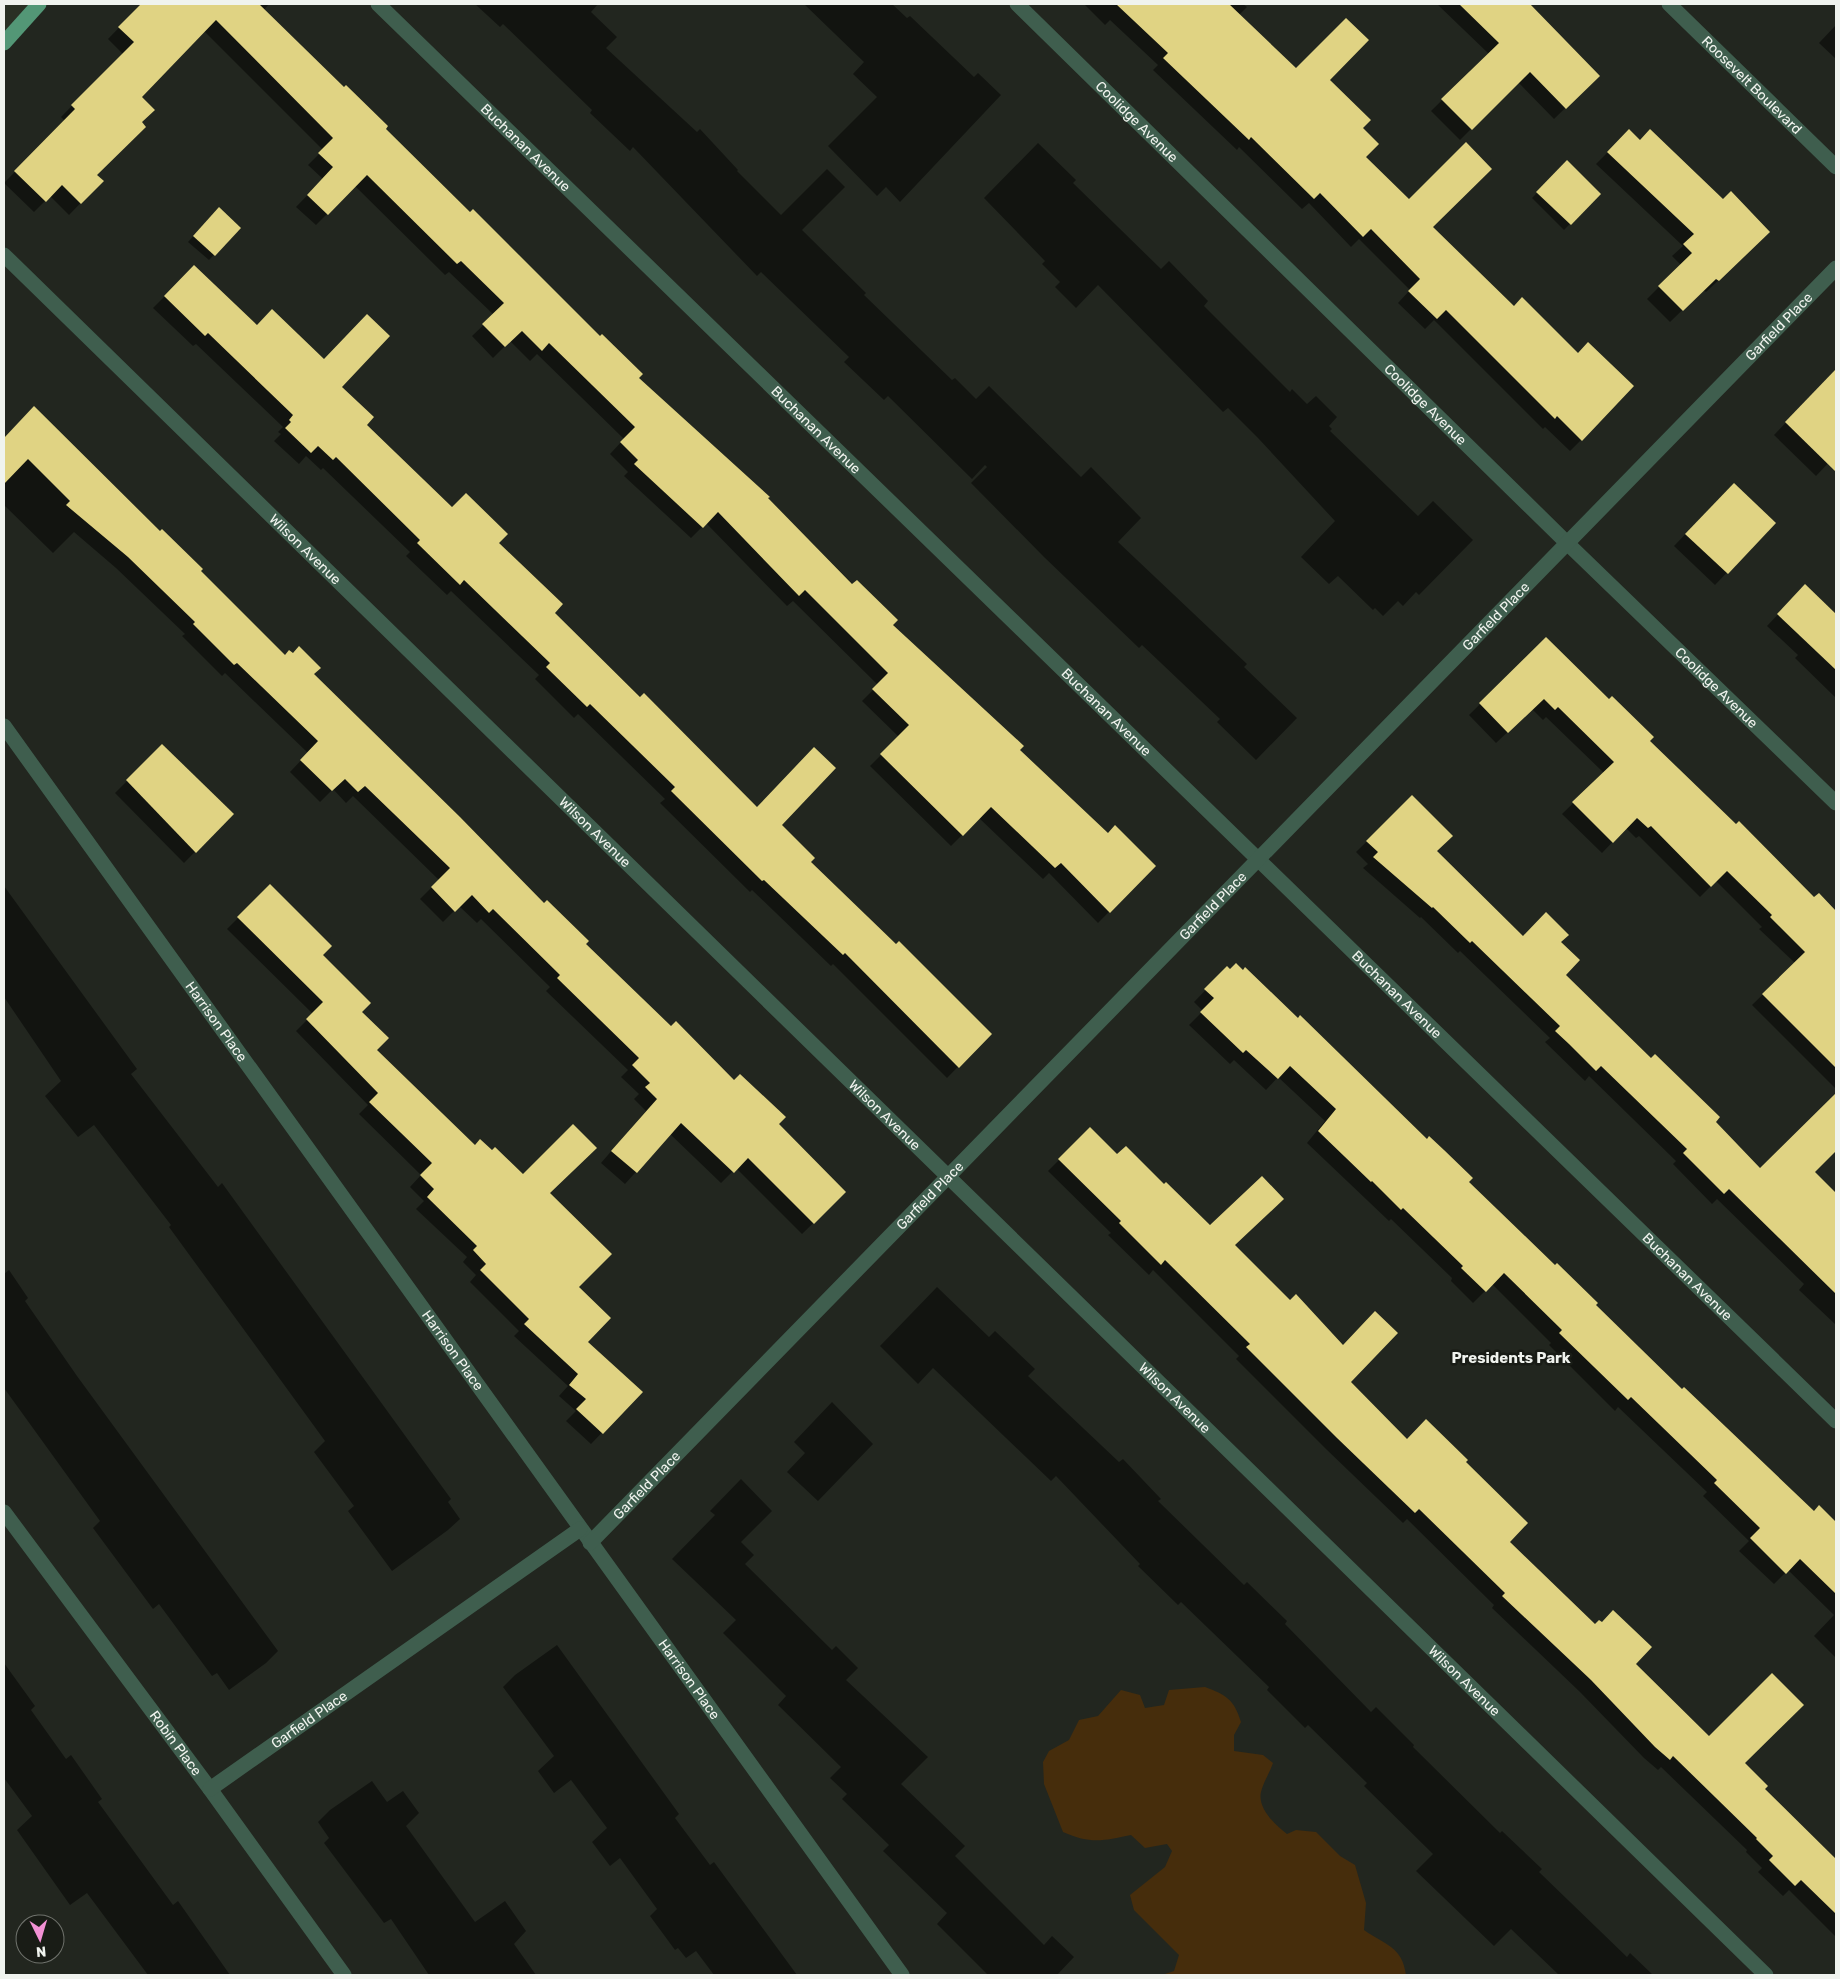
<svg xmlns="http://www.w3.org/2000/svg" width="1840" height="1979" font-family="Rubik,sans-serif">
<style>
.built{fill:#2a3024}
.green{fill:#462d0c}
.shadow{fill:#0007}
.building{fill:#e0d383}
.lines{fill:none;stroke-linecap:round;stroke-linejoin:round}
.street{stroke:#3f5e4e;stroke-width:15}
.primary{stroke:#539776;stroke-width:15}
.labels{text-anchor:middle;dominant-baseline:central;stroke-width:5;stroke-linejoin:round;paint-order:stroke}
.street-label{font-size:14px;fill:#f0f3ee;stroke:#191c16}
.neighbourhood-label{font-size:15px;font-weight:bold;fill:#f0f3ee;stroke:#191c16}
</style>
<rect width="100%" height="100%" fill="#22261f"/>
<polygon class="built" points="4,4 38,4 4,42"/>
<path class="green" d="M1205,1687C1226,1695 1234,1699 1241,1722L1234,1735V1751L1263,1755L1273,1763C1270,1772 1263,1783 1261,1792C1257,1808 1276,1826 1287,1834L1296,1830L1316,1832L1340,1856L1355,1865L1366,1903L1364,1930C1385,1945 1402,1946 1406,1975H1162L1174,1971L1179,1955L1134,1910L1130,1895L1165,1867L1172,1851L1167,1844L1145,1848L1131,1835C1103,1841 1090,1844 1063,1832L1044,1784L1043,1762L1049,1751L1069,1740L1079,1720L1098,1716L1121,1690L1140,1695L1145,1708L1164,1705L1169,1690Z"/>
<g class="shadow">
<polygon points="142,4 152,12 161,4 269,4 264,10 637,378 767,498 1018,750 1108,835 1154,866 1098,923 1049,873 1043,879 979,818 951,846 870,766 899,737 862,701 878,685 793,601 787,606 706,523 691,538 624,476 628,472 610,454 624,439 537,354 530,361 510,341 493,358 472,336 494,315 449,272 445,275 355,186 316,225 296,207 323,179 308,165 323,150 204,31 141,97 140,123 96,175 102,181 69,215 50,196 34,212 4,183 65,121 61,117 123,54 108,39"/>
<polygon points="475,4 598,4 591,12 617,37 606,48 697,132 700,129 738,170 737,171 781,215 827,169 845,187 802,230 866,293 864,295 952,380 955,378 976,399 989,386 1081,477 1091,467 1141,518 1118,542 1247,664 1244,667 1297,718 1256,760 1217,722 1220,719 1142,645 1139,648 1044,557 971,483 987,467 985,465 972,479 888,396 884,400 844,362 849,357 761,272 757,276 633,147 630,151 590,113 592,110 503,24 500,27"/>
<polygon points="804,4 892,4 907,18 910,16 974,77 978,73 1001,95 900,202 886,187 877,196 828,146 877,97 853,74 864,62"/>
<polygon points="1084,4 1243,4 1247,7 1239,15 1296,70 1329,80 1361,128 1364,157 1431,227 1581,440 1570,451 1545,427 1543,429 1434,320 1425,329 1398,303 1410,290 1359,239 1351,247 1309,203 1302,209 1239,147 1237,150 1153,70 1158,65 1110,20 1105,25"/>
<polygon points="1437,4 1526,4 1598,76 1554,119 1518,82 1460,140 1431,111 1489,54"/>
<polygon points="1836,25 1836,59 1819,43"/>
<polygon points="1629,131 1757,244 1706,292 1703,290 1670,322 1647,299 1681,265 1672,256 1683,246 1596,164"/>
<polygon points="1038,143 1076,180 1073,183 1161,269 1169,261 1208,301 1204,306 1290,392 1292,389 1307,404 1316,396 1337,417 1329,426 1332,429 1330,431 1418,516 1433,501 1473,540 1419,595 1416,592 1403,606 1398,601 1383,616 1375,608 1373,610 1338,576 1329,584 1301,557 1335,521 1258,438 1228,408 1223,412 1098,285 1076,308 1055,287 1060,282 1042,264 1045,261 984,198"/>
<polygon points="1567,162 1599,194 1564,230 1532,198"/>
<polygon points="213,215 239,228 209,260 188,242"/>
<polygon points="194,267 257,326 341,387 365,425 452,509 497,543 553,613 757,808 780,825 809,862 990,1034 947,1078 833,964 831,966 752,890 750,892 660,803 665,799 578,714 574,718 535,679 539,675 451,591 447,595 406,556 410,552 323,468 321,470 306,456 299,464 274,441 281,434 278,432 283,427 196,344 193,346 153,308"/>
<polygon points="1836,371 1836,455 1816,476 1774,435"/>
<polygon points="34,408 285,657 313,674 584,944 671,1028 777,1124 845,1192 802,1234 736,1168 721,1183 670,1134 625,1184 601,1163 646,1111 634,1099 639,1094 621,1077 628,1070 546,991 550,987 481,919 477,923 459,906 443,922 420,899 439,880 353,796 346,803 333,789 320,802 290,772 308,753 225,673 222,676 182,636 185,634 116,568 74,532 53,553 4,505 4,439"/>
<polygon points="1722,496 1774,523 1715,585 1674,546"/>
<polygon points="1805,586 1836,616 1836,698 1795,658 1798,655 1767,626"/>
<polygon points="1546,639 1648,741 1736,825 1739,823 1836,919 1836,1089 1752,1005 1795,963 1759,929 1762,927 1716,881 1700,897 1639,836 1636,838 1626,828 1602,853 1562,814 1604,773 1546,717 1543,720 1532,709 1496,743 1469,715"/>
<polygon points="162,746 232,814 184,863 115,793"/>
<polygon points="1412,797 1435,851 1523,937 1560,942 1564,975 1760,1169 1835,1096 1836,1092 1836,1149 1813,1172 1836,1195 1836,1205 1819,1223 1836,1239 1836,1325 1799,1290 1804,1284 1717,1199 1712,1204 1673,1164 1676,1161 1589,1076 1585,1081 1545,1042 1550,1038 1460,951 1458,953 1421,917 1420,918 1363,868 1368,864 1356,852"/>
<polygon points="4,886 137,1069 131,1074 218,1187 222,1183 451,1499 448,1502 460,1519 448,1530 392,1571 348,1511 354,1506 314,1452 325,1441 169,1227 171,1225 94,1125 78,1137 45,1096 61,1081 4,997"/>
<polygon points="270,886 360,1012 375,1050 474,1146 549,1193 577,1287 586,1342 641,1392 591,1444 566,1421 576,1411 559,1396 568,1386 514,1336 519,1331 470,1282 476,1275 463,1262 467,1257 416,1209 424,1201 410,1187 421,1175 359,1114 368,1105 296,1031 313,1014 227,929"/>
<polygon points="1227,968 1298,1020 1300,1017 1681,1391 1814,1512 1820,1507 1836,1523 1836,1658 1814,1636 1834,1615 1788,1570 1774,1584 1739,1551 1749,1541 1703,1496 1707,1492 1618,1407 1615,1411 1549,1345 1551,1343 1492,1284 1473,1303 1451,1281 1452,1278 1391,1219 1389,1221 1307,1143 1325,1121 1278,1077 1266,1090 1234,1060 1230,1064 1189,1025 1203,1011 1194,1002"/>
<polygon points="1090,1129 1117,1156 1164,1186 1234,1245 1349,1382 1407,1440 1464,1462 1508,1542 1709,1737 1743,1763 1763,1789 1836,1860 1836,1937 1789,1890 1783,1896 1758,1872 1762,1868 1746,1852 1747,1850 1661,1767 1658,1770 1644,1758 1580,1692 1492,1608 1494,1605 1407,1519 1403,1523 1326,1449 1236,1359 1239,1356 1153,1270 1149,1275 1108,1235 1111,1233 1048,1171"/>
<polygon points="9,1270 28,1298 25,1301 77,1376 278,1651 266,1663 229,1690 217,1673 212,1676 159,1604 153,1609 93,1528 100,1521 4,1388 4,1274"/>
<polygon points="937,1287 989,1337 995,1331 1035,1369 1028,1376 1119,1462 1123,1459 1161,1499 1158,1501 1244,1585 1247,1582 1287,1621 1285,1624 1371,1712 1376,1707 1414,1745 1413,1747 1500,1833 1502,1831 1542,1869 1539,1872 1627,1957 1630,1953 1653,1975 1559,1975 1511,1929 1494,1946 1416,1871 1433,1854 1364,1786 1367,1783 1308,1725 1305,1728 1267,1690 1269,1687 1181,1602 1178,1605 1138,1566 1140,1564 1056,1476 1051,1481 933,1368 918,1384 880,1346"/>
<polygon points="832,1402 873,1444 818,1501 787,1472 805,1453 794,1442"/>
<polygon points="741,1479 772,1511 741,1542 754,1555 745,1564 832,1650 836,1646 858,1668 846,1680 928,1757 901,1784 965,1846 955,1856 1044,1945 1052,1936 1074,1957 1057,1975 988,1975 937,1924 947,1913 883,1851 889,1845 842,1799 847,1794 830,1778 841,1767 778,1705 786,1696 723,1633 736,1620 672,1559 715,1515 710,1511"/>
<polygon points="557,1645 679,1814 675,1818 710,1865 714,1862 797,1975 714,1975 696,1951 686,1958 678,1948 675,1950 650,1916 657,1909 620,1858 610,1866 592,1842 607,1828 571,1780 554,1793 538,1771 554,1756 503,1687 515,1675"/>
<polygon points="4,1663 35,1706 31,1710 66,1759 71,1755 102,1799 98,1802 173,1905 178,1901 230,1975 148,1975 87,1893 70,1905 17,1830 32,1816 4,1778"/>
<polygon points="372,1781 387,1802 403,1791 419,1813 406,1826 475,1922 505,1901 526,1931 514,1944 536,1975 429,1975 391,1919 384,1923 324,1843 329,1838 318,1822 330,1810"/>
</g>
<g class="building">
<polygon points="141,4 259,4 344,87 346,85 388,126 386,129 470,212 473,209 600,336 602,334 643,374 639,378 770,497 768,498 852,584 857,580 898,620 893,625 1024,746 1020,750 1108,833 1115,825 1156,866 1110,913 1061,863 1055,868 991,807 963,836 880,754 909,725 872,689 888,673 805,590 799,596 718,512 703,528 634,464 638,460 620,442 635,427 549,343 542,351 522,331 505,347 482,324 504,303 461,261 457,264 367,175 328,215 307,195 333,167 318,153 333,138 216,20 142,97 155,110 142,122 146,127 97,175 104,181 81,204 62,185 46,202 14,171 75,109 71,105 134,42 118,27"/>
<polygon points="1116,4 1229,4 1296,68 1346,18 1369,40 1330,80 1371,120 1363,128 1379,144 1366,157 1409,199 1466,142 1492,169 1433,227 1514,306 1522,297 1578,353 1588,342 1634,386 1582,441 1557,416 1555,419 1446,310 1437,319 1408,291 1420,279 1371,229 1363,237 1320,193 1314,199 1251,137 1249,140 1163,58 1168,53"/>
<polygon points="1459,4 1530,4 1600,76 1566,109 1530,72 1472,130 1441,99 1499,43"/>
<polygon points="1629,129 1640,140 1650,129 1723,199 1731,191 1770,232 1719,281 1716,279 1683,311 1658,286 1692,253 1683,244 1694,234 1607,152"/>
<polygon points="1567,160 1601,194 1571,225 1536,192"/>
<polygon points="219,207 241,228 215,256 193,236"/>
<polygon points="194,265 257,325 272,309 324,359 367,314 390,336 342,387 374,417 367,425 452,507 466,493 508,534 499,543 563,604 555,613 640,697 644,693 757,807 814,747 836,768 782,825 815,858 811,862 896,944 899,941 992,1034 959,1068 845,953 843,955 764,880 762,881 671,791 675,787 590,704 587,707 546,667 550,663 464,580 460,585 417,543 420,540 336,457 333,460 318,446 311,453 285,428 291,422 289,420 293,415 208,333 205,336 164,296"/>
<polygon points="1836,369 1836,472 1785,422"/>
<polygon points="34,406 160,531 162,529 203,569 201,571 285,655 289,650 293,653 299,646 321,668 314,674 460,817 544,903 547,900 589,941 586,944 671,1026 676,1021 734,1080 740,1074 786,1117 779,1124 846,1192 814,1224 748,1158 734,1173 681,1123 637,1173 611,1151 657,1099 645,1087 650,1083 632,1065 639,1058 557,978 560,975 493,909 489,913 472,895 455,912 431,887 450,868 365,786 358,792 345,779 332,791 300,760 318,741 237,663 234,665 193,624 195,622 128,557 66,505 70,501 28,459 4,484 4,438"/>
<polygon points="1734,483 1776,523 1728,574 1685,534"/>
<polygon points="1805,584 1836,614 1836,670 1777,614"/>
<polygon points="1546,637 1609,699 1612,696 1654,737 1650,741 1736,824 1739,821 1814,897 1819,893 1836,911 1836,1068 1762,994 1805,952 1770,917 1772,915 1727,871 1711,887 1651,826 1648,828 1637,818 1613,843 1572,802 1614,762 1558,707 1555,710 1544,699 1508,733 1479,703"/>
<polygon points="162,744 234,814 196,853 126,780"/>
<polygon points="1412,795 1453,836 1437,851 1523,936 1546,912 1569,935 1561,942 1580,960 1566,975 1651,1058 1655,1054 1720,1117 1716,1122 1760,1168 1836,1093 1836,1151 1815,1172 1836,1193 1836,1294 1729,1189 1724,1194 1683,1153 1687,1149 1601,1066 1596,1071 1569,1044 1555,1031 1560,1026 1472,941 1470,943 1433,907 1432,908 1373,857 1378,852 1366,841"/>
<polygon points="270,884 332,946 323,955 371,1003 362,1012 389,1038 377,1050 475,1145 480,1139 492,1150 495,1147 523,1174 573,1124 597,1148 550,1193 612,1254 579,1287 611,1318 588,1342 643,1392 603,1434 576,1409 586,1399 569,1385 578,1374 524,1324 529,1319 480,1270 486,1264 473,1250 477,1246 427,1197 434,1189 420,1175 432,1163 369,1102 378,1093 306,1019 323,1002 237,917"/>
<polygon points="1236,963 1243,970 1245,967 1298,1018 1300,1015 1427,1139 1429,1136 1444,1150 1473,1178 1469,1182 1555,1265 1557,1263 1598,1303 1596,1305 1682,1389 1684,1387 1814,1511 1819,1505 1836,1522 1836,1594 1800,1559 1786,1574 1750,1538 1760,1528 1714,1483 1717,1480 1631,1397 1628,1400 1559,1333 1562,1330 1504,1273 1486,1292 1461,1268 1463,1266 1403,1208 1401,1210 1372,1181 1371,1182 1318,1131 1336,1109 1290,1066 1278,1079 1246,1050 1243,1053 1200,1012 1214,998 1204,989 1227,966 1230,969"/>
<polygon points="1090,1127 1117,1154 1126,1146 1164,1184 1166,1182 1210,1225 1262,1176 1284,1199 1235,1245 1290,1300 1296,1294 1343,1345 1375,1311 1398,1333 1351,1382 1407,1439 1426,1419 1468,1460 1466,1462 1528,1523 1510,1542 1595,1624 1599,1620 1602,1622 1613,1610 1652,1647 1636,1664 1709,1736 1772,1673 1804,1705 1745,1763 1768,1786 1765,1789 1836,1859 1836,1914 1801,1880 1795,1886 1769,1860 1773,1856 1756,1839 1757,1838 1673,1756 1670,1760 1655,1747 1591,1680 1502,1596 1505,1593 1419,1509 1415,1513 1337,1438 1246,1347 1250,1344 1165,1260 1161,1265 1119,1223 1121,1221 1058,1159"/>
</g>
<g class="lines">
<g class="street">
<path id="s1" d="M378,4L1836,1421"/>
<path id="s2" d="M1017,4L1567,543L1836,803"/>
<path id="s3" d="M1669,4L1836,167"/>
<path id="s4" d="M4,255L1766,1975"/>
<path id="s5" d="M4,726L902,1975"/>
<path id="s6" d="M4,1512L210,1789L344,1975"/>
<path id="s7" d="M590,1543L1836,268"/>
<path id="s8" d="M210,1789L580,1529"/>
</g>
<polyline class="primary" points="4,43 39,4"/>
</g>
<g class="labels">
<g class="street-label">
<text stroke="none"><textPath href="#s3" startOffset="116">Roosevelt Boulevard</textPath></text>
<text stroke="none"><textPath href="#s2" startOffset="168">Coolidge Avenue</textPath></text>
<text stroke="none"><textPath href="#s1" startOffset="206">Buchanan Avenue</textPath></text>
<text stroke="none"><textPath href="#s7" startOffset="1701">Garfield Place</textPath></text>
<text stroke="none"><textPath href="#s2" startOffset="572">Coolidge Avenue</textPath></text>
<text stroke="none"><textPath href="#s1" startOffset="611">Buchanan Avenue</textPath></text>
<text stroke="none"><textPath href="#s4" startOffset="421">Wilson Avenue</textPath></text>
<text stroke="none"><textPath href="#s7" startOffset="1296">Garfield Place</textPath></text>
<text stroke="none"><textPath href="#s2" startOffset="978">Coolidge Avenue</textPath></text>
<text stroke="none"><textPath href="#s1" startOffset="1016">Buchanan Avenue</textPath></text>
<text stroke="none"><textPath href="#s4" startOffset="826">Wilson Avenue</textPath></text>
<text stroke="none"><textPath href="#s7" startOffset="891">Garfield Place</textPath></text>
<text stroke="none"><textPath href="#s1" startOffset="1421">Buchanan Avenue</textPath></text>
<text stroke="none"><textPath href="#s5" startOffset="364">Harrison Place</textPath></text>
<text stroke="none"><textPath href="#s4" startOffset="1231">Wilson Avenue</textPath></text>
<text stroke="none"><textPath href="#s7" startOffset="486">Garfield Place</textPath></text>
<text stroke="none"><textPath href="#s1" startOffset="1826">Buchanan Avenue</textPath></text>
<text stroke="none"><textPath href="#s5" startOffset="769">Harrison Place</textPath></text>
<text stroke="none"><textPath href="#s4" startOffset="1636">Wilson Avenue</textPath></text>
<text stroke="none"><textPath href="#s7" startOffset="81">Garfield Place</textPath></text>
<text stroke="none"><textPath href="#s5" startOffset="1174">Harrison Place</textPath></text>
<text stroke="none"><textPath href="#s4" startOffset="2041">Wilson Avenue</textPath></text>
<text stroke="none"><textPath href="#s8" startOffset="121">Garfield Place</textPath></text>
<text stroke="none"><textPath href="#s6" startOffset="288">Robin Place</textPath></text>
</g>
<g class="neighbourhood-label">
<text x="1511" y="1358">Presidents Park</text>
</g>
</g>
<rect width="1840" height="1979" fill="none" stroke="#f0f3ee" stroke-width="10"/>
<g transform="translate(40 1939) rotate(175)"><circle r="24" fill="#191c16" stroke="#6f726c"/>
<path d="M0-4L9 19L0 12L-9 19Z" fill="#f391d5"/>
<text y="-8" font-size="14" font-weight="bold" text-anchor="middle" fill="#f0f3ee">N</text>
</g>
</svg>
